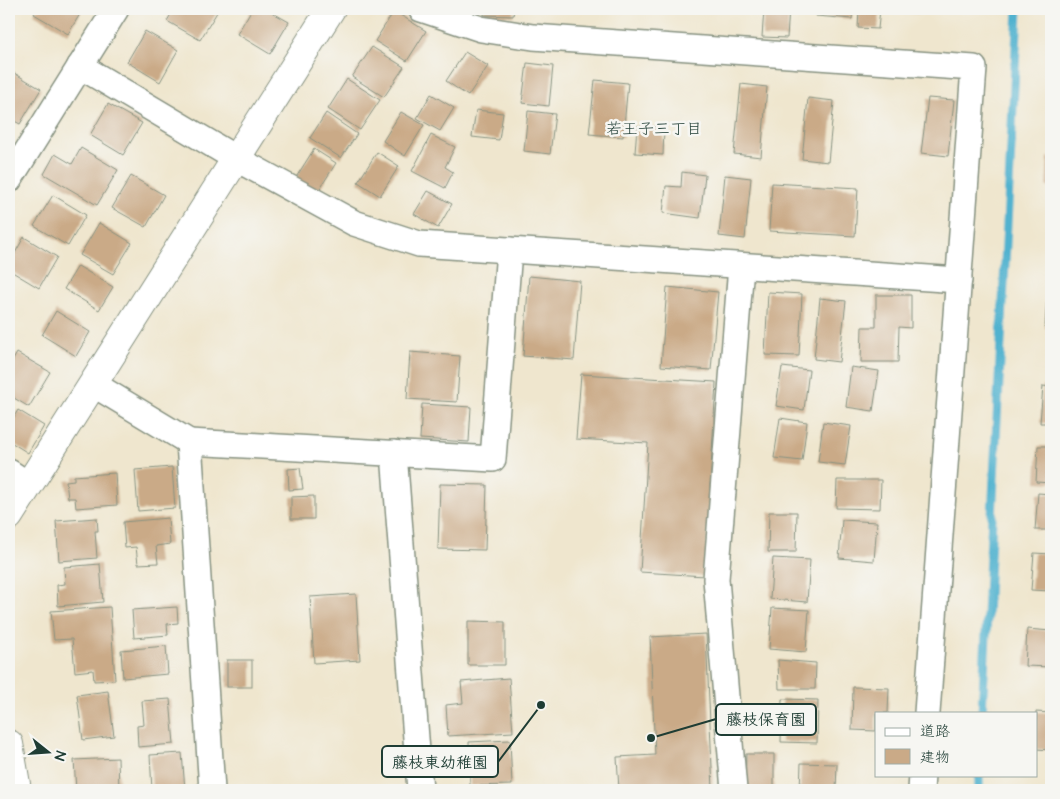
<svg xmlns="http://www.w3.org/2000/svg" width="1060" height="799" font-family="'Architects Daughter','Klee One',sans-serif">
<style>
.lines{fill:none;stroke-linecap:round;stroke-linejoin:round}
.stream{stroke:#51b2cf;stroke-width:9}
.building{fill:#caaa87}
.minor-casing{stroke:#879281;stroke-width:28}
.tertiary-casing{stroke:#879281;stroke-width:30}
.minor{stroke:#fff;stroke-width:25}
.tertiary{stroke:#fff;stroke-width:28}
.labels{text-anchor:middle;dominant-baseline:central;stroke-width:5;stroke-linejoin:round;paint-order:stroke}
.neighbourhood-label{font-size:16px;fill:#1f3d34;stroke:#f6f6f2}
.leader{fill:none;stroke:#1f3d34;stroke-width:2}
.callout-dot{fill:#1f3d34;stroke:#f6f6f2;stroke-width:2}
.callout{fill:#f6f6f2;stroke:#1f3d34;stroke-width:2}
.callout-label{font-size:16px;text-anchor:middle;font-weight:bold;fill:#1f3d34}
</style>
<rect width="100%" height="100%" fill="#f6f6f2"/>
<filter id="ink" filterUnits="userSpaceOnUse"><feTurbulence type="fractalNoise" baseFrequency=".02" numOctaves="2"/><feDisplacementMap in="SourceGraphic" scale="10" xChannelSelector="R" yChannelSelector="G"/><feConvolveMatrix kernelMatrix="1 2 1 2 8 2 1 2 1" color-interpolation-filters="sRGB"/></filter>
<filter id="wash" filterUnits="userSpaceOnUse"><feTurbulence type="fractalNoise" baseFrequency=".0096" numOctaves="4" result="noise"/><feDisplacementMap in="SourceGraphic" scale="20" xChannelSelector="R" yChannelSelector="G"/><feGaussianBlur stdDeviation="1.12" result="paint"/><feColorMatrix in="noise" values="0 0 0 0 0 0 0 0 0 0 0 0 0 0 0 0 0 1.4 0 .05"/><feComposite in="paint" operator="in"/></filter>
<g filter="url(#wash)">
<rect width="100%" height="100%" fill="#efe6ce"/>
<g class="lines">
<g class="stream">
<polyline points="982,713 1018,9"/>
<polyline points="979,790 979,775"/>
</g>
</g>
<g id="blocks">
<g class="building">
<polygon points="37,9 83,9 68,34 34,14"/>
<polygon points="174,9 219,9 200,40 167,21"/>
<polygon points="252,9 266,9 289,22 270,54 237,34"/>
<polygon points="484,9 514,9 513,16 484,15"/>
<polygon points="764,9 789,9 787,38 762,37"/>
<polygon points="817,9 853,9 852,19 816,16"/>
<polygon points="859,9 880,9 878,29 858,28"/>
<polygon points="894,9 919,9 918,14 894,11"/>
<polygon points="394,11 426,31 407,61 375,41"/>
<polygon points="145,31 178,50 160,82 127,62"/>
<polygon points="372,47 404,67 384,97 352,77"/>
<polygon points="465,52 488,66 468,96 446,81"/>
<polygon points="527,63 553,66 549,106 522,103"/>
<polygon points="9,70 41,89 20,124 9,118"/>
<polygon points="347,79 380,100 360,130 328,109"/>
<polygon points="595,80 628,83 623,137 589,134"/>
<polygon points="741,84 767,87 761,157 734,154"/>
<polygon points="431,94 454,108 440,131 417,118"/>
<polygon points="808,98 834,101 828,162 802,159"/>
<polygon points="928,98 954,100 948,156 921,153"/>
<polygon points="108,104 142,123 123,155 90,135"/>
<polygon points="476,110 503,113 499,140 472,137"/>
<polygon points="528,111 555,114 550,154 524,151"/>
<polygon points="401,112 424,125 405,156 383,141"/>
<polygon points="326,113 357,134 341,158 310,138"/>
<polygon points="637,126 664,128 663,155 635,153"/>
<polygon points="431,135 455,147 445,167 453,172 445,188 412,171"/>
<polygon points="81,148 118,170 97,205 44,174 55,154 72,164"/>
<polygon points="314,149 336,163 317,193 295,179"/>
<polygon points="377,152 399,166 380,196 358,182"/>
<polygon points="1048,157 1051,158 1051,187 1046,186"/>
<polygon points="682,172 705,175 700,218 663,213 666,186 681,187"/>
<polygon points="725,175 751,178 745,239 719,236"/>
<polygon points="131,176 164,195 146,227 112,208"/>
<polygon points="772,183 858,188 855,236 769,231"/>
<polygon points="428,191 452,204 438,228 414,214"/>
<polygon points="53,195 86,215 68,246 34,226"/>
<polygon points="99,223 132,243 113,274 80,255"/>
<polygon points="24,237 57,257 39,288 9,270 9,264"/>
<polygon points="78,266 113,287 99,310 64,289"/>
<polygon points="529,276 580,281 574,360 523,356"/>
<polygon points="667,287 718,292 711,370 661,366"/>
<polygon points="768,292 802,294 799,356 765,355"/>
<polygon points="1047,292 1051,292 1051,329 1045,328"/>
<polygon points="876,295 911,295 911,328 899,327 898,362 861,362 862,327 876,327"/>
<polygon points="820,298 846,301 839,362 814,359"/>
<polygon points="56,311 90,332 76,356 42,335"/>
<polygon points="410,352 460,356 457,402 407,399"/>
<polygon points="17,353 50,372 29,407 9,395 9,367"/>
<polygon points="782,367 809,370 804,410 776,406"/>
<polygon points="851,367 879,371 873,411 846,407"/>
<polygon points="581,374 716,382 705,576 640,572 648,443 576,439"/>
<polygon points="1043,386 1051,387 1051,423 1040,423"/>
<polygon points="422,404 471,407 469,442 420,439"/>
<polygon points="18,410 44,426 28,453 9,441 9,425"/>
<polygon points="780,418 807,422 802,461 774,458"/>
<polygon points="823,422 851,426 845,465 818,462"/>
<polygon points="1038,446 1051,446 1051,483 1036,482"/>
<polygon points="172,467 175,508 138,511 135,470"/>
<polygon points="300,468 303,489 289,490 288,469"/>
<polygon points="115,473 117,505 76,508 75,498 68,498 66,481 74,480 74,476"/>
<polygon points="837,480 881,480 880,509 836,508"/>
<polygon points="440,484 487,485 485,550 438,549"/>
<polygon points="1038,493 1051,494 1051,530 1035,530"/>
<polygon points="314,496 314,519 291,519 291,497"/>
<polygon points="769,512 797,512 796,552 768,552"/>
<polygon points="97,518 98,531 95,531 97,558 59,561 56,521"/>
<polygon points="168,518 170,544 156,546 158,563 138,564 136,547 125,548 123,522"/>
<polygon points="842,520 877,522 874,561 839,558"/>
<polygon points="1034,553 1051,554 1051,591 1031,590"/>
<polygon points="773,558 810,560 807,602 770,599"/>
<polygon points="100,564 103,602 58,606 57,585 65,584 64,567"/>
<polygon points="356,594 360,660 314,663 310,597"/>
<polygon points="110,607 115,680 94,681 93,670 75,672 72,639 54,640 51,611"/>
<polygon points="177,607 178,623 167,624 168,635 134,638 132,610"/>
<polygon points="772,608 809,610 806,652 769,649"/>
<polygon points="468,621 505,622 505,665 468,665"/>
<polygon points="1027,629 1051,631 1051,667 1025,666"/>
<polygon points="706,634 713,790 619,790 617,757 655,755 650,637"/>
<polygon points="166,646 168,674 123,678 121,650"/>
<rect x="227" y="660" width="25" height="27"/>
<polygon points="778,660 816,663 815,689 779,689"/>
<polygon points="509,678 513,732 448,736 446,705 463,703 461,682"/>
<polygon points="853,687 889,688 888,713 876,713 876,731 852,730"/>
<polygon points="108,691 114,736 83,740 77,695"/>
<polygon points="170,699 174,744 138,747 137,726 144,725 142,701"/>
<polygon points="782,699 818,700 817,743 781,742"/>
<polygon points="1036,712 1051,713 1051,750 1036,749"/>
<polygon points="510,740 512,785 470,786 469,742"/>
<polygon points="182,753 185,790 152,790 150,755"/>
<polygon points="746,754 774,754 774,790 745,790"/>
<polygon points="118,758 119,790 76,790 74,760"/>
<polygon points="801,763 837,764 836,790 800,790"/>
</g>
</g>
</g>
<g filter="url(#ink)">
<use href="#blocks" fill-opacity="0" stroke="#879281" stroke-width="1"/>
<g class="lines">
<g class="minor-casing">
<g id="minor">
<polyline points="421,9 481,29 533,37 974,68 927,713"/>
<polyline points="80,66 235,158 354,223 419,244 959,280"/>
<polyline points="9,180 116,9"/>
<polyline points="93,384 189,442 212,790"/>
<polyline points="189,442 493,459 509,250"/>
<polyline points="394,453 420,790"/>
<polyline points="9,472 29,485"/>
<polyline points="734,790 716,579 741,266"/>
<polyline points="921,790 922,775"/>
</g>
</g>
<g class="tertiary-casing">
<g id="tertiary">
<polyline points="9,516 331,9"/>
<polyline points="9,744 17,790"/>
</g>
</g>
<use href="#minor" class="minor"/>
<use href="#tertiary" class="tertiary"/>
</g>
</g>
<g class="labels">
<g class="neighbourhood-label">
<text x="654" y="129">若王子三丁目</text>
</g>
</g>
<path class="leader" d="M651 738L716 719M541 705L498 762"/>
<g class="callout-dot">
<circle cx="651" cy="738" r="5"/>
<circle cx="541" cy="705" r="5"/>
</g>
<g class="callout">
<rect x="716" y="704" width="100" height="31" rx="5"/>
<rect x="382" y="746" width="116" height="31" rx="5"/>
</g>
<g class="callout-label">
<text x="766" y="725">藤枝保育園</text>
<text x="440" y="768">藤枝東幼稚園</text>
</g>
<rect width="1060" height="799" fill="none" stroke="#f6f6f2" stroke-width="30"/>
<rect x="875" y="712" width="162" height="65" fill="#f6f6f2" stroke="#a0aca6"/>
<rect x="885" y="728" width="25" height="8" fill="#ffffff" stroke="#a0aca6"/>
<text x="920" y="736" font-size="15" fill="#1f3d34">道路</text>
<rect x="885" y="749" width="25" height="15" fill="#caaa87" stroke="#a0aca6"/>
<text x="920" y="762" font-size="15" fill="#1f3d34">建物</text>
<g transform="translate(48 752) rotate(107)" stroke="#f6f6f2" stroke-width="4" paint-order="stroke">
<path d="M0-4L9 19L0 12L-9 19Z" fill="#1f3d34"/>
<text y="-8" font-size="14" font-weight="bold" text-anchor="middle" fill="#1f3d34">N</text>
</g>
</svg>
